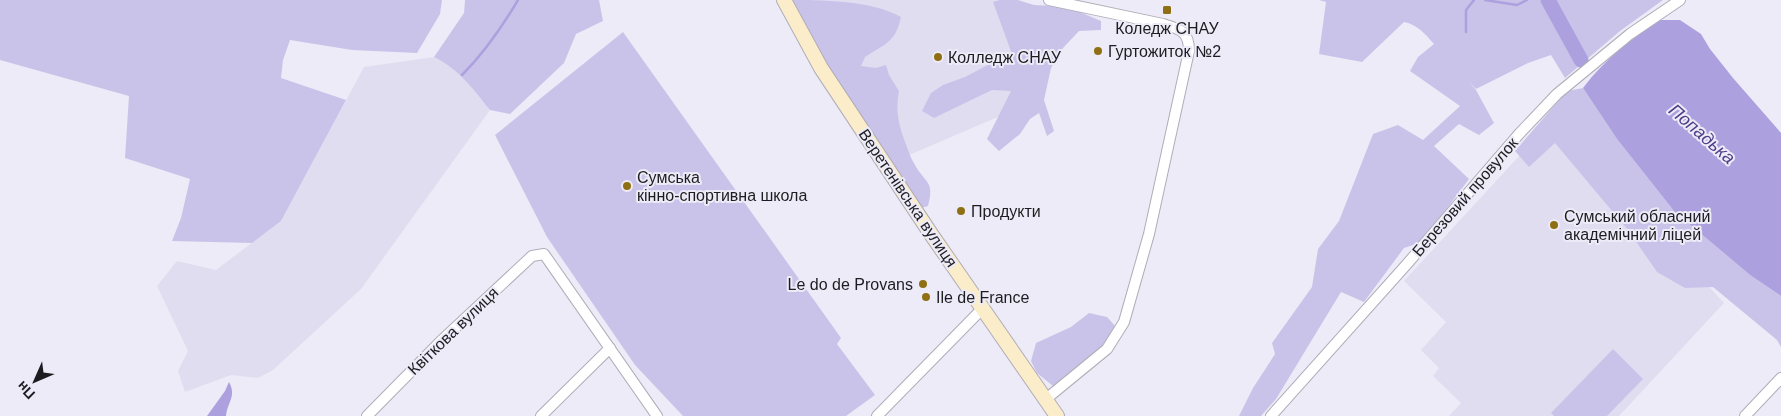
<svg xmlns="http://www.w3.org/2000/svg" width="1781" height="416" font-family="Helvetica,sans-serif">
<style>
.built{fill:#e0ddf0}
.green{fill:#cac3e9}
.water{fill:#ada0df}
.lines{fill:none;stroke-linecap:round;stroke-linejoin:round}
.stream{stroke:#ada0df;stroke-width:2.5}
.river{stroke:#ada0df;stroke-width:15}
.street-casing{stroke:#afadb8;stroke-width:12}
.secondary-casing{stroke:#afadb8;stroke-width:16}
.street{stroke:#fff;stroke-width:10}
.secondary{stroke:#fbedca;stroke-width:14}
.poi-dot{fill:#8f6f13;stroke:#edebf7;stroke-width:2}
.labels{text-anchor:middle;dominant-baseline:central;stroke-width:4;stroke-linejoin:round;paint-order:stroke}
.poi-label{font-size:16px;fill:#1d1d21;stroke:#edebf7;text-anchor:start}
.street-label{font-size:16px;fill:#1d1d21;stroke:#edebf7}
.water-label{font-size:18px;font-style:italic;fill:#523d88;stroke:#edebf7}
</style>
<rect width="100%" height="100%" fill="#edebf7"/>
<g class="built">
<polygon points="792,0 1006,0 1037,100 893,162"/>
<polygon points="434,57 448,64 462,75 490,110 361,289 273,370 258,378 231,375 185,392 178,371 188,351 157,286 177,261 216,270 281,221 364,67"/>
<polygon points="1555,117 1724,303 1619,416 1449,416 1461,403 1433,376 1439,368 1421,350 1446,322 1404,281"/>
</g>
<g class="green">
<polygon points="0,0 442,0 440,14 417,53 352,50 290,40 283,60 281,78 346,100 281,221 252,243 172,241 181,218 190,179 125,158 129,96 0,60"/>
<path d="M465,0H599L603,21L576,34L564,63L510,114L490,110C472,88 460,70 434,57L464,13Z"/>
<path d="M786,0C822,0 871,0 901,17C896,42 885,44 865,57L861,66L876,68L886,65L889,75L899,91C895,113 899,126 907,147C909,153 911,159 915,165C925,183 935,181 928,206L921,208L870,136Z"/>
<polygon points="1000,0 1018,0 1034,5 1054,6 1075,10 1101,21 1101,30 1079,31 1063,48 1051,68 1044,100 1054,131 1047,136 1039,113 1030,119 1020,134 999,151 987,139 1011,91 992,90 934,118 922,111 931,93 943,85 965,77 1001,58 1012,54 993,2"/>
<path d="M1319,0H1663L1620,31L1565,78L1551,55L1528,63L1476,89L1468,81L1476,90L1494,123L1479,135L1459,124L1434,146L1469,179L1422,242L1404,248L1364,302L1341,292L1276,399L1261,416H1239L1253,388L1275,354L1272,343L1312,287L1318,249L1339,221L1373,134L1398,125L1423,140L1460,106L1410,71L1418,57L1434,44C1424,33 1418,25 1404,22L1362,62L1319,54L1326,2Z"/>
<polygon points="623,32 841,338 837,344 875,395 846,416 683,416 635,365 547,237 495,135"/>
<polygon points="1583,88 1617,139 1674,211 1750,275 1781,296 1781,347 1777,340 1713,287 1685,288 1657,272 1628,230 1555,143 1529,167 1515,151 1567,91"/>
<polygon points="1089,313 1107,317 1116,327 1105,346 1065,378 1053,386 1037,373 1031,361 1036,343 1071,327"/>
<polygon points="1613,349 1643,379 1607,416 1554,416 1551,413"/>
</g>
<g class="water">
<path d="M1660,20H1680L1701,34L1710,49L1733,78L1781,133V296L1750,275L1674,211L1617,139L1583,88C1604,60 1631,39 1660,20Z"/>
<path d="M229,382C237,396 227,403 226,416H207L225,391Z"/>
</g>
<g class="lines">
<g class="stream">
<polyline points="1485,0 1517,5 1527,0"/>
<polyline points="1466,32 1466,10 1474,0"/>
<path d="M462,75C484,53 502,27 518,0"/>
</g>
<polyline class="river" points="1548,0 1581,60"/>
<g class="street-casing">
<g id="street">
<path d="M1046,399L1107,349L1124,322L1149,234L1189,51C1189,31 1180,29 1163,24L1049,0"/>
<polyline points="367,416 440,342 532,256 544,254 657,416"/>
<polyline points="541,416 610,348"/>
<polyline points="877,416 982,309"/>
<polyline points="1271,416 1407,264 1519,134 1557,94 1630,34 1680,0"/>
<polyline points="1745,416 1781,378"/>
</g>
</g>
<g class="secondary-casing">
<polyline id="secondary" points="784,0 821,68 931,234 1057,416"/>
</g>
<use href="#street" class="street"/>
<use href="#secondary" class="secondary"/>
</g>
<g class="poi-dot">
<rect x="1162" y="5" width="10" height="10" rx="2.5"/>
<circle cx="1098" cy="51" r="5"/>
<circle cx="938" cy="57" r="5"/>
<circle cx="627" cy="186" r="5"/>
<circle cx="961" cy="211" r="5"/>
<circle cx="1554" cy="225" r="5"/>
<circle cx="923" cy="284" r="5"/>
<circle cx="926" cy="297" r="5"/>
</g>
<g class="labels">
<g class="poi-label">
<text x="1167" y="28" text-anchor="middle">Коледж СНАУ</text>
<text x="1108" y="51">Гуртожиток №2</text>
<text x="948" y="57">Колледж СНАУ</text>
<text x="637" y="177">Сумська<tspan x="637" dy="18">кінно-спортивна школа</tspan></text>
<text x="971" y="211">Продукти</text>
<text x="1564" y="216">Сумський обласний<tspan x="1564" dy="18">академічний ліцей</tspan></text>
<text x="913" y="284" text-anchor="end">Le do de Provans</text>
<text x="936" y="297">Ile de France</text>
</g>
<g class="street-label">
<text transform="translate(1465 197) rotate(-49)">Березовий провулок</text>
<text transform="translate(908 198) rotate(56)">Веретенівська вулиця</text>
<text transform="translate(453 331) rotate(-44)">Квіткова вулиця</text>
</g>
<g class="water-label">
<text transform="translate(1702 134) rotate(41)">Попадька</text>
</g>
</g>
<g transform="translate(35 381) rotate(225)" stroke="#edebf7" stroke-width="4" paint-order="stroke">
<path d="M0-4L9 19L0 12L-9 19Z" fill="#1d1d21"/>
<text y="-8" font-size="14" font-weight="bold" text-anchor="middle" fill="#1d1d21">Пн</text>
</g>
</svg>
